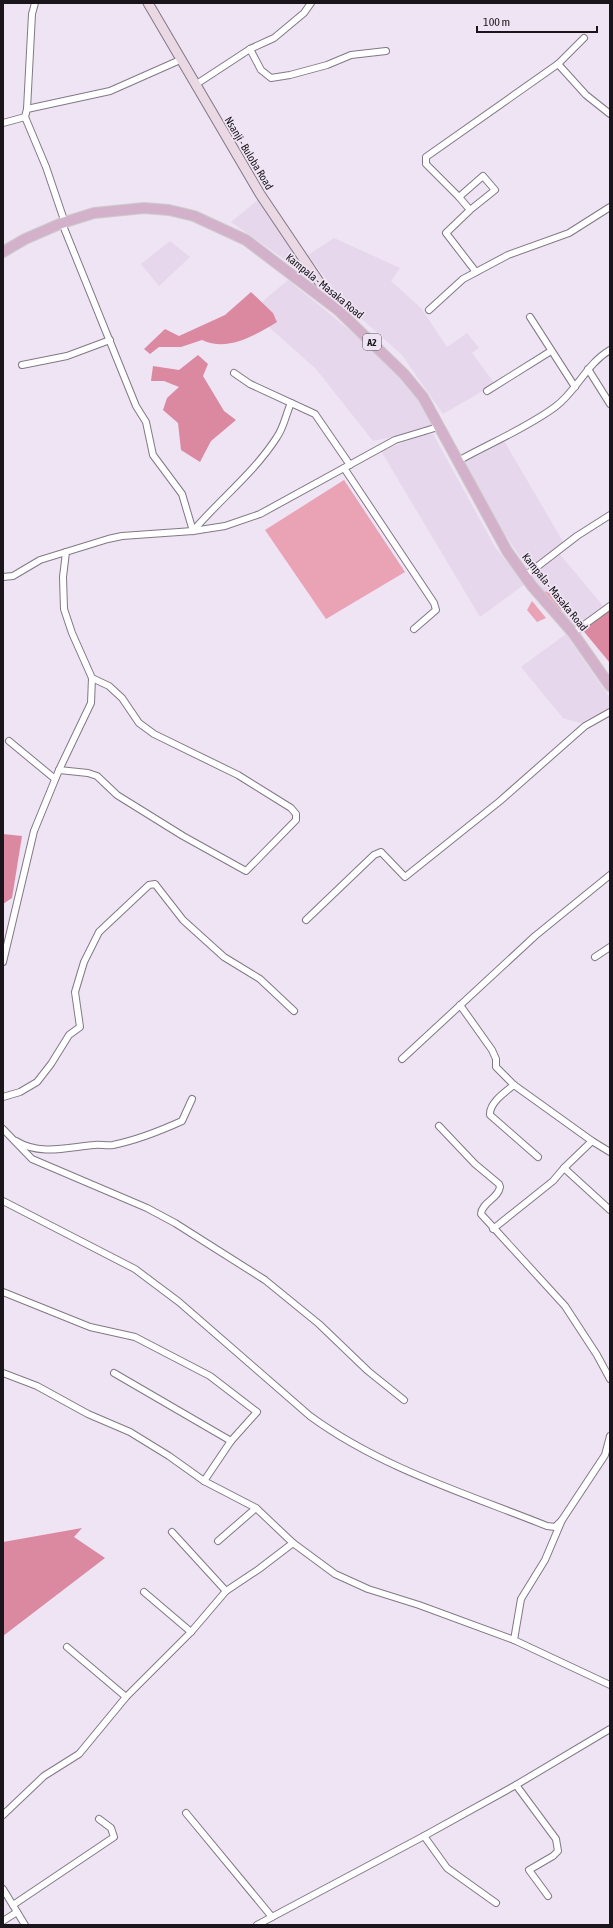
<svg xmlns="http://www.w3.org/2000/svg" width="613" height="1928" font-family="'Asap Condensed',sans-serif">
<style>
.built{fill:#e7d7ed}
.green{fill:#eaa2b5}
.forest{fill:#da89a0}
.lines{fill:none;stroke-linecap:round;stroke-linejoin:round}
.minor-casing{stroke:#827886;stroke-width:8}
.secondary-casing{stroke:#827886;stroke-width:11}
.primary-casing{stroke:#cccccd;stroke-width:12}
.minor{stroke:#fff;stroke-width:6}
.secondary{stroke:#ead8e4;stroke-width:9}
.primary{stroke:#d4b1ca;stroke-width:10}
.labels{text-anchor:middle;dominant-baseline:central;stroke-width:3.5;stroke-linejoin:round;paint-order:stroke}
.shield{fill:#efe4f3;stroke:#59535b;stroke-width:1}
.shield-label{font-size:10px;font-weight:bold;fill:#19151a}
.street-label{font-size:11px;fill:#19151a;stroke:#efe4f3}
</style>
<rect width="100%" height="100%" fill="#efe4f3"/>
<g class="built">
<polygon points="259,199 316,281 313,281 304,273 231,222"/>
<polygon points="334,238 400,268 391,281 421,308 447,347 467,333 479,348 472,353 495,384 443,414 402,355 346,305 308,255"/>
<polygon points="170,241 190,257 159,286 141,264"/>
<polygon points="288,280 384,358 417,398 433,428 373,441 316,369 269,327 277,320 273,313 262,302"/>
<polygon points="433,434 495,547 525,584 480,617 381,451 422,435"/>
<polygon points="504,441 565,545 558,552 604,607 599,613 572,627 544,592 493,517 465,461"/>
<polygon points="566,634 610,698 610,709 580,723 563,718 521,667"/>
</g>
<g class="green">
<polygon points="344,480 405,572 326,619 265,530"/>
<polygon points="551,591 563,605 560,612 544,592"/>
<polygon points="532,601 546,618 537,622 527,610"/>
</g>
<g class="forest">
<path d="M251,292L273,313L277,322C254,336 228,352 202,340L181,347H159L150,354L144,349L165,329L179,336L225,315Z"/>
<polygon points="198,355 208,364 203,376 224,411 236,420 211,441 200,462 181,450 178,423 163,410 167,398 179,387 164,381 151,381 153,366 179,370"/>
<polygon points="610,607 610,663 581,628"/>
<polygon points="3,834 22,836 12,898 3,904"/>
<polygon points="82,1528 74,1537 105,1558 3,1636 3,1542"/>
</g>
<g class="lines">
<g class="minor-casing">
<g id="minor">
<polyline points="35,3 32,14 27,109 25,117 46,167 65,223"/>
<polyline points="250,49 261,70 271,78 290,75 327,65 351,55 386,51"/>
<polyline points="558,64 586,95 610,114"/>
<polyline points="195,85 250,49 274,38 304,13 311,3"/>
<polyline points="27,109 110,91 180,60"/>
<polyline points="3,123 25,117"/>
<polyline points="459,197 426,164 426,157 558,64 584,38"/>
<polyline points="470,210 459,197 483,176 495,190 470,210 446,233 476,272"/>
<polyline points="62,223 136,406 146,422 153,455 182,494 193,531"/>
<polyline points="429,310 463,279 508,255 569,233 610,207"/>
<polyline points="530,317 575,387"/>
<polyline points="22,365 67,356 110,340"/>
<polyline points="588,369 610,404"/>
<polyline points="234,373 250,384 315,414 350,465"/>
<polyline points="487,391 551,351"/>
<path d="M458,461C490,443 525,429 555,407C577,391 586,364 610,350"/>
<polyline points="344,468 434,603 436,610 414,629"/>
<path d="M193,531C220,499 254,473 277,437C284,427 286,414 291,403"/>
<polyline points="525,576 577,536 610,515"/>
<polyline points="3,577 13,576 40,560 108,539 122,536 193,531 225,526 260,514 395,440 438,427"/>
<polyline points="573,633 610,606"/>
<polyline points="9,741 55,779"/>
<polyline points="59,770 88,773 97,776 117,795 183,836 246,871 296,820 296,814 291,808 238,775 154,734 139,723 122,698 109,686 92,678"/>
<polyline points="306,920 374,855 381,852 405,877 500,801 585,726 610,712"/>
<polyline points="595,957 610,947"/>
<polyline points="3,962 34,831 59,770 91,703 92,678 72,633 64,609 63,577 66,552"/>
<polyline points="460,1005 492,1050 496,1059 496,1067 514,1085 592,1141 610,1152"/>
<polyline points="402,1059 535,936 610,875"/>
<path d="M514,1085C505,1092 489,1103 490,1115L538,1157"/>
<polyline points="3,1097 20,1092 37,1082 51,1064 69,1035 80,1027 75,992 84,962 99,932 149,885 155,884 183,920 224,957 260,979 294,1011"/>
<path d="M439,1126L475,1164L499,1184L500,1187C498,1199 482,1202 481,1214L565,1306L597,1355L610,1379"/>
<polyline points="3,1129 32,1159 147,1208 175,1223 265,1280 319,1324 368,1371 404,1400"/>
<path d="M16,1141C40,1156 69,1147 94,1145C100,1144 107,1146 113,1145C137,1140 160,1131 182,1121L192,1099"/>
<polyline points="564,1168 610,1210"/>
<path d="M3,1201L135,1269L179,1302L310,1416C381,1468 467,1494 547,1526L555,1527L562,1520"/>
<polyline points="493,1229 553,1181 564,1168 592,1141"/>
<polyline points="3,1292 90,1327 135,1337 210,1376 257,1412 231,1441 204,1481"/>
<polyline points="3,1373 37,1386 88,1414 130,1432 169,1456 204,1481 256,1508 293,1543 335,1574 368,1589 419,1605 514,1640"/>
<polyline points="114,1373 231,1441"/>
<polyline points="610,1436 605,1455 562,1520 545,1560 521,1599 514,1640 610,1685"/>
<polyline points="172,1532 226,1591"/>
<polyline points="218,1541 256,1508"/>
<polyline points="144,1592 191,1632"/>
<polyline points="67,1647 126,1697"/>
<polyline points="516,1785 556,1839 558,1851 553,1856 529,1870 548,1896"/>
<polyline points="186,1813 272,1917"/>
<polyline points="3,1815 44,1776 79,1754 126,1697 191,1632 226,1591 259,1569 293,1543"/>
<polyline points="424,1836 447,1868 496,1903"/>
<polyline points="3,1889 25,1925"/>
<polyline points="13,1905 114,1837 111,1828 99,1819"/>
<polyline points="3,1921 17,1912"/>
<polyline points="257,1925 424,1836 516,1785 610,1729"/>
</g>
</g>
<g class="secondary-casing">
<polyline id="secondary" points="148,3 260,194 336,307"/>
</g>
<g class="primary-casing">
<polyline id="primary" points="3,252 25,239 62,223 94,213 144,208 169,210 194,216 246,240 338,310 404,374 423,397 507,551 532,586 573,633 610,686"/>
</g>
<use href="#minor" class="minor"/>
<use href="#secondary" class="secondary"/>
<use href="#primary" class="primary"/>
</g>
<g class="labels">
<rect class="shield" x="363" y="334" width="18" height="16" rx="3"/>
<g class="shield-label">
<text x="372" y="342">A2</text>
</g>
<g class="street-label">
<text transform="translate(249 153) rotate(59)">Nsanji - Buloba Road</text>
<text transform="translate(325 286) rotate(39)">Kampala - Masaka Road</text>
<text transform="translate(555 592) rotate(51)">Kampala - Masaka Road</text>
</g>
</g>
<rect width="613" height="1928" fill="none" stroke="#19151a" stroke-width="8"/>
<path d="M477 26v6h120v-6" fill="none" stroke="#19151a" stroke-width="2"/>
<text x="483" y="26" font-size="12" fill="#19151a" stroke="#efe4f3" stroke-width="3" paint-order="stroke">100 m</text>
</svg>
